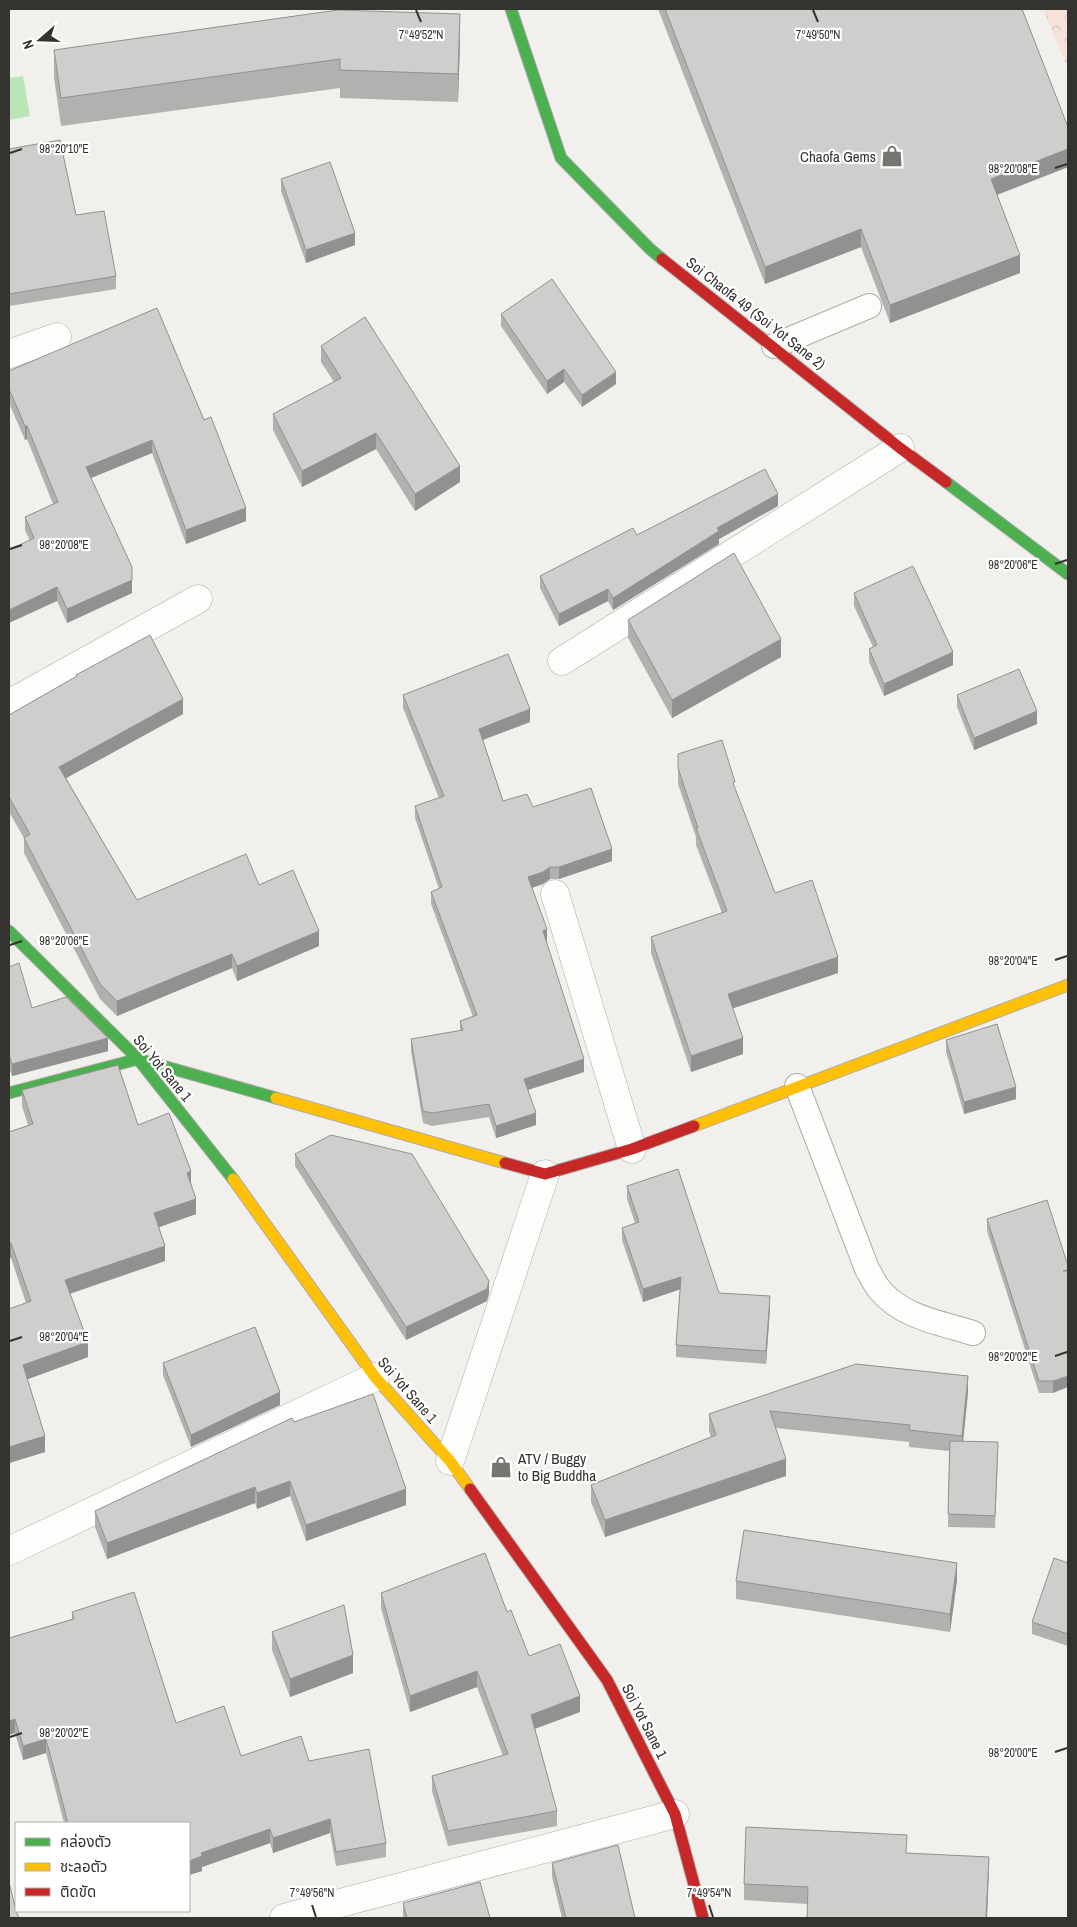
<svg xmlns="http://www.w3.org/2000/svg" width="1077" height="1927" font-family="'Archivo Narrow','Noto Sans Thai',sans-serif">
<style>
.forest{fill:url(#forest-crowns)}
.water{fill:#b9e6b6}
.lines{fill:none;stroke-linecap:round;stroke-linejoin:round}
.lane-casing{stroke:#adaca9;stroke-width:26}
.street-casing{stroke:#adaca9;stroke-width:29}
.fast-casing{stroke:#adaca9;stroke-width:13}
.slow-casing{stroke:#adaca9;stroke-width:13}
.jam-casing{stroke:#adaca9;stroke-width:13}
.lane{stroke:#fdfdfc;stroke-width:24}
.street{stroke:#fdfdfc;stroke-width:28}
.fast{stroke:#4caf50;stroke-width:11}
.slow{stroke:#ffc107;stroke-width:11}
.jam{stroke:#c62828;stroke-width:11}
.wall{fill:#b3b1b0}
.shaded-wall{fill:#929090}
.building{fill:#d0cecd;stroke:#929090}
.ticks{fill:none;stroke:#343330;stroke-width:2}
.labels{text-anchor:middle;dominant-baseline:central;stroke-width:4.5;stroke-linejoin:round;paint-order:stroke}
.poi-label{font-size:15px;fill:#343330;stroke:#fff;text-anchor:end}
.street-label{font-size:15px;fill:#343330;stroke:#fff}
.ticks-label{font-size:12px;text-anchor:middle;fill:#343330;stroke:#fff;stroke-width:4.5;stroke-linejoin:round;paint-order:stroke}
</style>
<defs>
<pattern id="forest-crowns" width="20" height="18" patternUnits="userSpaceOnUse" patternTransform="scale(1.25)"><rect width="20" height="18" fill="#f6e1db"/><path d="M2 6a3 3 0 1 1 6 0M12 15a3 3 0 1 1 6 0" fill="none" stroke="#d4c2bc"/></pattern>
</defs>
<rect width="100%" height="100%" fill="#f2f0ed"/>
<polygon class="forest" points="1043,9 1068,9 1068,69"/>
<polygon class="water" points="23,76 30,116 9,120 9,78"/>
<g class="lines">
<g class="lane-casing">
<g id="lane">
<polyline points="774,346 869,306"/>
<path d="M797,1086L867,1269C871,1275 874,1283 879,1289C901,1317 941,1323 973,1333"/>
</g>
</g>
<g class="street-casing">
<g id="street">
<polyline points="9,354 57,337"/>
<polyline points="562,661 900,448"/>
<polyline points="9,704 198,599"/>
<polyline points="555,894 632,1149"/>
<polyline points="450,1461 545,1174"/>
<polyline points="9,1551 375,1377"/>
<polyline points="284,1918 675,1814"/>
</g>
</g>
<g class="fast-casing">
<g id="fast">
<polyline points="511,9 561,158 650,249 662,259"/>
<polyline points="946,482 1068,574"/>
<polyline points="9,931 138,1059 233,1179"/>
<polyline points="9,1093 138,1059 276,1098"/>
</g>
</g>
<g class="slow-casing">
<g id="slow">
<polyline points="276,1098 505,1163"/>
<polyline points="694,1126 1068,985"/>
<polyline points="233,1179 375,1377 450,1461 470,1489"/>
</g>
</g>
<g class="jam-casing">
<g id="jam">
<polyline points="662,259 900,448 946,482"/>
<polyline points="505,1163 545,1174 632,1149 694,1126"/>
<polyline points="470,1489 607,1680 675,1814 703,1918"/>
</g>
</g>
<use href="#lane" class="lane"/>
<use href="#street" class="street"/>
<use href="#fast" class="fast"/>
<use href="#slow" class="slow"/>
<use href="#jam" class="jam"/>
</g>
<g class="wall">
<polygon points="658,9 1022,9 1068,167 997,195 1020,273 890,323 861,247 765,284"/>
<polygon points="460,43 458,102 340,98 340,88 61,126 54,78 54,50"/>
<polygon points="9,149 76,215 116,276 116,289 9,306"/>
<polygon points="281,179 355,245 306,263 281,191"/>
<polygon points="501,314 616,384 582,407 564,382 547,394 501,326"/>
<polygon points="321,346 460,482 415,511 376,449 302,487 273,430 273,414 334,382 321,362"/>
<polygon points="9,371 204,420 246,521 186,544 152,453 91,478 132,593 67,623 25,530 25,517 53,504 27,439 25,440 9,403"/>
<polygon points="778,506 719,539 719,544 613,610 608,601 559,626 540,588 540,576 637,535"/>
<polygon points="854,593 953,665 884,696 869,662 869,649 873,647 854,606"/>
<polygon points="628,620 781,657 672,718 628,638"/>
<polygon points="76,675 183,714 66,778 137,900 259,885 319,946 237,981 232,968 117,1016 100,999 24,853 24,838 9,812 9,715 76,677"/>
<polygon points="403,695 530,722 483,740 503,801 533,807 612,861 559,879 550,879 543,884 532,888 547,942 546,942 584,1072 528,1090 536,1125 496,1138 489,1117 432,1126 423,1123 411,1051 411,1039 460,1031 460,1021 473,1017 431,904 431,892 439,889 415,818 415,806 439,798 403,708"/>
<polygon points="957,695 1037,724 974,750 957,707"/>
<polygon points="678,754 735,789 775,893 838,973 733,1008 743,1054 691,1072 651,953 651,937 722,913 696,845 696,837 678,784"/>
<polygon points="9,967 32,1008 108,1051 12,1076 9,1067"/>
<polygon points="946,1040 1016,1099 964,1114 946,1052"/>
<polygon points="22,1090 138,1125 191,1183 196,1214 159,1227 165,1261 70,1294 88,1357 27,1379 45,1452 9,1463 9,1309 26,1303 11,1258 9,1132 28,1125 22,1106"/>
<polygon points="295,1154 489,1293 487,1301 406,1340 295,1166"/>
<polygon points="627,1186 719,1293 770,1308 766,1364 676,1357 676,1345 680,1289 643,1302 622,1240 622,1228 635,1223 627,1199"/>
<polygon points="987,1219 1068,1266 1053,1393 1039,1393 987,1231"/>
<polygon points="163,1363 280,1405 191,1447 163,1375"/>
<polygon points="968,1392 963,1441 998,1455 995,1528 948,1527 949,1451 909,1447 909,1442 776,1428 786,1476 605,1537 591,1502 591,1485 711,1437 709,1431 709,1414"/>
<polygon points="294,1422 406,1505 306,1541 290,1496 257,1509 255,1503 107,1559 95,1527 95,1511"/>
<polygon points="1068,1563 1068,1646 1032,1634 1032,1622"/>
<polygon points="957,1580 950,1632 736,1599 736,1581"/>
<polygon points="381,1593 507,1612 529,1656 580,1712 535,1729 557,1811 557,1826 448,1846 432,1791 432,1776 503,1756 477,1687 410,1712 381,1608"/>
<polygon points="72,1612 176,1723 241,1756 309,1761 386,1843 386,1857 336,1866 330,1833 273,1853 270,1843 202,1867 202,1871 189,1875 189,1823 64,1823 46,1753 23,1760 15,1733 9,1638 72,1619"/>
<polygon points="272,1632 353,1673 290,1697 272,1650"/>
<polygon points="906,1853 989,1873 987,1918 807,1918 808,1904 744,1900 744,1884"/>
<polygon points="552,1863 635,1918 562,1918 552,1877"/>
<polygon points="403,1903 490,1918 403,1918"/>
</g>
<g class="shaded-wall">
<polygon points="460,14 460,43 458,102 458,74"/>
<polygon points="1068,149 1068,167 991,197 991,179"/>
<polygon points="861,229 861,247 765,284 765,267"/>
<polygon points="355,233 355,245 306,263 306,250"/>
<polygon points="1020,255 1020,273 890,323 890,305"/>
<polygon points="564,369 564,382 547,394 547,381"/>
<polygon points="616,372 616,384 582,407 582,395"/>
<polygon points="25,426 27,426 27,439 25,440"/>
<polygon points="376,433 376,449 302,487 302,471"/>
<polygon points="152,440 152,453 86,480 86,467"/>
<polygon points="460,466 460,482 415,511 415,494"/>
<polygon points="778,494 778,506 719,539 719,544 613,610 613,598 717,528"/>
<polygon points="246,508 246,521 186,544 186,530"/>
<polygon points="132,580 132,593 67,623 67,609"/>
<polygon points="57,587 57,601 9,623 9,610"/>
<polygon points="608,589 608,601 559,626 559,614"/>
<polygon points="781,639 781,657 672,718 672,700"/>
<polygon points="953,652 953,665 884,696 884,684"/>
<polygon points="183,699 183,714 59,782 59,767"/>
<polygon points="530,709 530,722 479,741 479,729"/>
<polygon points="1037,711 1037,724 974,750 974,738"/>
<polygon points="612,849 612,861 559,879 559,867"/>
<polygon points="550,867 550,879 543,884 528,889 528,877"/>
<polygon points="547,929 547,942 543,943 543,931"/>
<polygon points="319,931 319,946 237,981 237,966"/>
<polygon points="232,954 232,968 117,1016 117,1001"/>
<polygon points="838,957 838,973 728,1010 728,994"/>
<polygon points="108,1038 108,1051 12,1076 12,1064"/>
<polygon points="743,1038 743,1054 691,1072 691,1056"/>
<polygon points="584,1059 584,1072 524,1091 524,1079"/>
<polygon points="1016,1087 1016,1099 964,1114 964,1102"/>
<polygon points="536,1113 536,1125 496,1138 496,1126"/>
<polygon points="191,1171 191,1187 187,1173"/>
<polygon points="196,1199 196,1214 154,1229 154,1213"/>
<polygon points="9,1243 11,1243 11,1258 9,1259"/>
<polygon points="165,1246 165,1261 65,1295 65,1280"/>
<polygon points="681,1277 681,1289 643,1302 643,1289"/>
<polygon points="489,1281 489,1293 487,1301 406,1340 406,1327"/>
<polygon points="770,1296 770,1308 766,1364 766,1351"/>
<polygon points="88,1342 88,1357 23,1381 23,1365"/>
<polygon points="968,1376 968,1392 962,1452 962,1436"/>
<polygon points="1068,1376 1068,1387 1053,1393 1053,1381"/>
<polygon points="280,1392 280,1405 191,1447 191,1435"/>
<polygon points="45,1436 45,1452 9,1463 9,1447"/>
<polygon points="786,1459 786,1476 605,1537 605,1520"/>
<polygon points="290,1481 290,1496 257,1509 257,1493"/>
<polygon points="255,1487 255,1503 107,1559 107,1543"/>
<polygon points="406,1489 406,1505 306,1541 306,1525"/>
<polygon points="957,1563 957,1580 950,1632 950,1614"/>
<polygon points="353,1655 353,1673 290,1697 290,1679"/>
<polygon points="477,1671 477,1687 410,1712 410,1696"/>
<polygon points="580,1696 580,1712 531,1730 531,1715"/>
<polygon points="15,1719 15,1733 9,1735 9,1721"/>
<polygon points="46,1739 46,1753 23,1760 23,1746"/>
<polygon points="330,1819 330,1833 273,1853 273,1838"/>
<polygon points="270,1829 270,1843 202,1867 202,1871 189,1875 189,1861 201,1853"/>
<polygon points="989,1857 987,1918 986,1918"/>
</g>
<g class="building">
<polygon points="665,9 1022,9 1068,127 1068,149 991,179 1020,255 890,305 861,229 765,267"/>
<polygon points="338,10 460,14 458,74 340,70 340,59 61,98 54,50"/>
<polygon points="60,140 76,215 104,211 116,276 9,294 9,149"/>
<polygon points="330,162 355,233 306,250 281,179"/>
<polygon points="552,279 616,372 582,395 564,369 547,381 501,314"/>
<polygon points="157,308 204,420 211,417 246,508 186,530 152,440 86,467 132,567 132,580 67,609 57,587 9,610 9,550 34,538 25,517 58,502 27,426 25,426 9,389 9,371"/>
<polygon points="365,317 460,466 415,494 376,433 302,471 273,414 341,378 321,346"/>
<polygon points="765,469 778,494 717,528 719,531 613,598 608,589 559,614 540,576 633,528 637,535"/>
<polygon points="734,553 781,639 672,700 628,620"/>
<polygon points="913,566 953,652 884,684 869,649 877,645 854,593"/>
<polygon points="150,635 183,699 59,767 137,900 246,854 259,885 293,870 319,931 237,966 232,954 117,1001 100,984 24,838 30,834 9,797 9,715 77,676 76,675"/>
<polygon points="508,654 530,709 479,729 503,801 527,794 533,807 591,788 612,849 559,867 550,867 543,872 528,877 547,929 543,931 584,1059 524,1079 536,1113 496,1126 489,1104 432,1113 423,1111 411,1039 463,1030 460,1021 477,1015 431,892 442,887 415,806 444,796 403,695"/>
<polygon points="1019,669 1037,711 974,738 957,695"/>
<polygon points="722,740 735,782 733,783 775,893 812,880 838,957 728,994 743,1038 691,1056 651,937 727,911 696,828 698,828 678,768 678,754"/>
<polygon points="19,963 32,1008 66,997 108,1038 12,1064 9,1055 9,967"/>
<polygon points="997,1024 1016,1087 964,1102 946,1040"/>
<polygon points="118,1065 138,1125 169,1113 191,1171 187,1173 196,1199 154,1213 165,1246 65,1280 88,1342 23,1365 45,1436 9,1447 9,1309 31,1301 11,1243 9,1243 9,1132 33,1124 22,1090"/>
<polygon points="331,1135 412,1154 489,1281 487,1289 406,1327 295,1154"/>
<polygon points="678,1169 719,1293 770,1296 766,1351 676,1345 681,1277 643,1289 622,1228 639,1222 627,1186"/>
<polygon points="1047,1200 1068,1266 1068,1270 1063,1271 1068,1271 1068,1376 1053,1381 1039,1381 987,1219"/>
<polygon points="255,1327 280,1392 191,1435 163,1363"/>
<polygon points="856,1364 968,1376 962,1436 909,1430 910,1425 770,1411 786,1459 605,1520 591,1485 716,1435 709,1414"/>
<polygon points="373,1394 406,1489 306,1525 290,1481 257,1493 255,1487 107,1543 95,1511 292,1418 294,1422"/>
<polygon points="950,1441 998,1442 995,1516 948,1514"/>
<polygon points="744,1530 957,1563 950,1614 736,1581"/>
<polygon points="485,1553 507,1612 511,1610 529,1656 560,1644 580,1696 531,1715 557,1811 448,1831 432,1776 508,1754 477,1671 410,1696 381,1593"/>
<polygon points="1054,1558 1068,1563 1068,1634 1032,1622"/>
<polygon points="134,1592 176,1723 224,1706 241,1756 301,1736 309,1761 369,1749 386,1843 336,1852 330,1819 273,1838 270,1829 201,1853 202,1856 189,1861 189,1823 68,1823 46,1739 23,1746 15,1719 9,1721 9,1638 74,1619 72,1612"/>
<polygon points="344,1605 353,1655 290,1679 272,1632"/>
<polygon points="746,1827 907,1835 906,1853 989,1857 986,1918 807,1918 808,1887 744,1884"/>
<polygon points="618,1845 635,1918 566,1918 552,1863"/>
<polygon points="9,1882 16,1911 19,1918 9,1918"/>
<polygon points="480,1882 490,1918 407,1918 403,1903"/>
</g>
<path class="ticks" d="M416,10L421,22M813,10L818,22M10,153L22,149M1055,168L1067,164M10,549L22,545M1055,564L1067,560M10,945L22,941M1055,960L1067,956M10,1341L22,1337M1055,1356L1067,1352M10,1737L22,1733M1055,1752L1067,1748M312,1905L316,1917M709,1905L713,1917"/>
<defs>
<g id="shop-bare" transform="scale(1.725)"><path d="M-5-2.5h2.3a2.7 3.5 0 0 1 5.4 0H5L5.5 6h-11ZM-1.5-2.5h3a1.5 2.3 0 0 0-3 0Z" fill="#767572" stroke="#fff" stroke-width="2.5" paint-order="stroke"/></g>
</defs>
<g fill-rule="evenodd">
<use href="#shop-bare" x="892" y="156"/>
<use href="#shop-bare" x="501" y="1467"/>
</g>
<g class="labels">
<g class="poi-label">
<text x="876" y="156">Chaofa Gems</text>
<text x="518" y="1458" text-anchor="start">ATV / Buggy<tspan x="518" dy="17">to Big Buddha</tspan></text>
</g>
<g class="street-label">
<text transform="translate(756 313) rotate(38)">Soi Chaofa 49 (Soi Yot Sane 2)</text>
<text transform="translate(163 1068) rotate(50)">Soi Yot Sane 1</text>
<text transform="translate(408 1390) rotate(49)">Soi Yot Sane 1</text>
<text transform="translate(645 1721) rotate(63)">Soi Yot Sane 1</text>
</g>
</g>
<g class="ticks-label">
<text x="818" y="39">7°49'50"N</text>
<text x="421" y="39">7°49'52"N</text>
<text x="64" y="153">98°20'10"E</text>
<text x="1013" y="173">98°20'08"E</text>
<text x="64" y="549">98°20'08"E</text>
<text x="1013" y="569">98°20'06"E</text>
<text x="64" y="945">98°20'06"E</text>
<text x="1013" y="965">98°20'04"E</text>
<text x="64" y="1341">98°20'04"E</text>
<text x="1013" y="1361">98°20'02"E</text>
<text x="64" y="1737">98°20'02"E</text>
<text x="1013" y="1757">98°20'00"E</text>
<text x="312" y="1897">7°49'56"N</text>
<text x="709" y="1897">7°49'54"N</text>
</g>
<rect width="1077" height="1927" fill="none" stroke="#343330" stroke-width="20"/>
<rect x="15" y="1822" width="175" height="90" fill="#ffffff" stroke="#aeadac"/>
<rect x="25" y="1838" width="25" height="8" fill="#4caf50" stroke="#aeadac"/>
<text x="60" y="1847" font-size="15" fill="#343330">คล่องตัว</text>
<rect x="25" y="1863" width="25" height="8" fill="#ffc107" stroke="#aeadac"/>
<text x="60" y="1872" font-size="15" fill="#343330">ชะลอตัว</text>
<rect x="25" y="1888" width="25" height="8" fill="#c62828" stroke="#aeadac"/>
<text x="60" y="1897" font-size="15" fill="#343330">ติดขัด</text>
<g transform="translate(40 40) rotate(250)" stroke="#ffffff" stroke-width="4" paint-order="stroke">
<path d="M0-4L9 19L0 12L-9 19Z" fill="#343330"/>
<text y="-8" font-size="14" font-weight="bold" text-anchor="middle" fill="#343330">N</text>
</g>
</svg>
